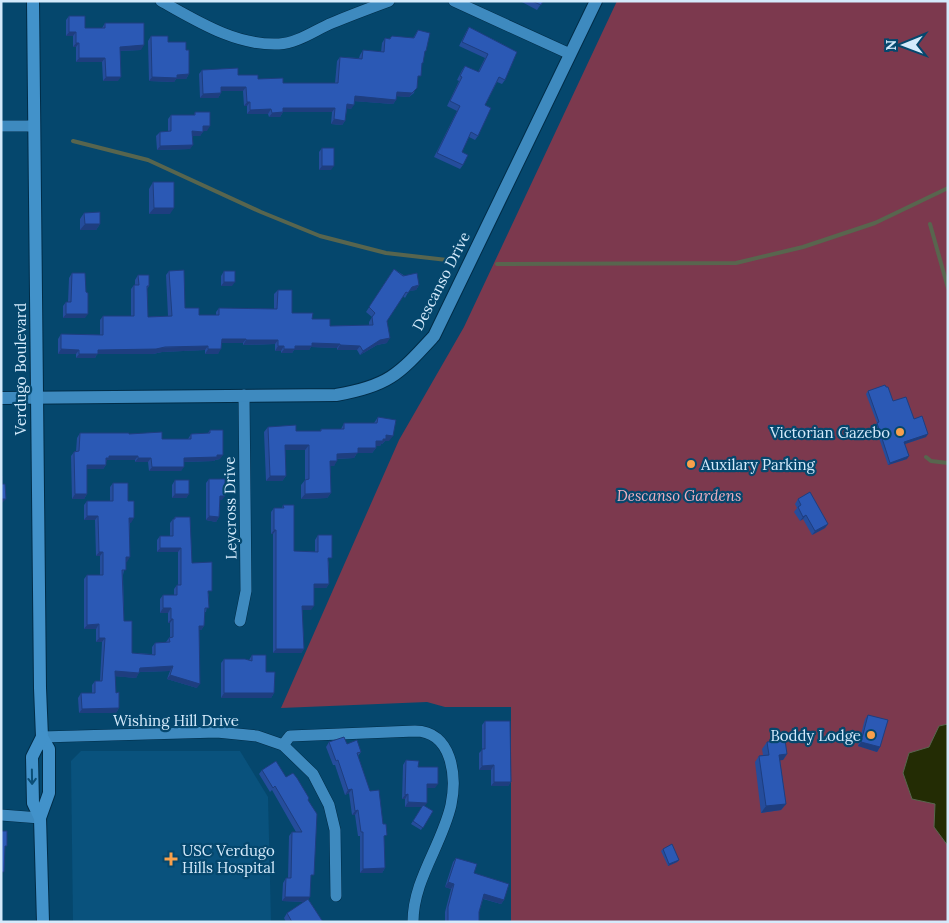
<svg xmlns="http://www.w3.org/2000/svg" width="949" height="923" font-family="Lora,serif">
<style>
.built{fill:#09527d}
.green{fill:#7c394e}
.water{fill:#232c04;stroke:#58654e}
.lines{fill:none;stroke-linecap:round;stroke-linejoin:round}
.stream{stroke:#58654e;stroke-width:4}
.minor-casing{stroke:#012c47;stroke-width:12}
.tertiary-casing{stroke:#012c47;stroke-width:14}
.secondary-casing{stroke:#012c47;stroke-width:14}
.minor{stroke:#3e8abf;stroke-width:11}
.tertiary{stroke:#3e8abf;stroke-width:12}
.secondary{stroke:#4292ca;stroke-width:12}
.wall{fill:#254d9c}
.shaded-wall{fill:#1e3e7f}
.building{fill:#2b59b5;stroke:#1e3e7f}
.oneway{stroke:#0b4e76}
.poi-dot{fill:#f8a04b;stroke:#05476d;stroke-width:2}
.labels{text-anchor:middle;dominant-baseline:central;stroke-width:4.5;stroke-linejoin:round;paint-order:stroke}
.street-label{font-size:15px;fill:#d4eafb;stroke:#05476d}
.poi-label{font-size:15px;fill:#d4eafb;stroke:#05476d;text-anchor:end}
.park-label{font-size:15px;font-style:italic;fill:#edb0bf;stroke:#05476d}
</style>
<rect width="100%" height="100%" fill="#05476d"/>
<polygon class="built" points="81,751 240,751 268,797 271,922 73,922 71,761"/>
<polygon class="green" points="617,1 948,1 948,922 511,922 511,707 445,707 427,702 281,708 399,440 464,327"/>
<polygon class="water" points="948,724 948,846 934,827 935,804 912,799 903,773 909,753 929,747 939,726"/>
<g class="lines">
<g class="stream">
<polyline points="73,141 148,160 261,212 320,236 386,253 447,260"/>
<polyline points="930,224 948,288"/>
<polyline points="497,264 736,263 803,247 875,223 948,188"/>
<polyline points="926,457 931,461 948,463"/>
</g>
<g class="minor-casing">
<g id="minor">
<path d="M161,1C197,21 236,46 279,44C298,43 315,30 332,23C351,15 370,8 389,1"/>
<polyline points="454,1 570,54"/>
<polyline points="1,126 33,126"/>
<polyline points="240,621 246,591 244,395"/>
<polyline points="42,737 217,732 257,736 283,745 313,774 329,805 335,830 336,896"/>
<path d="M283,745L290,736L415,731C452,731 457,776 451,805C442,845 413,880 413,922"/>
<polyline points="1,815 40,818"/>
</g>
</g>
<g class="tertiary-casing">
<path id="tertiary" d="M1,398L336,395C389,386 399,374 434,336L596,1"/>
</g>
<g class="secondary-casing">
<g id="secondary">
<polyline points="33,1 40,688 42,737 49,749 49,793 40,818 43,922"/>
<polyline points="40,818 33,803 32,757 42,737"/>
</g>
</g>
<use href="#minor" class="minor"/>
<use href="#tertiary" class="tertiary"/>
<use href="#secondary" class="secondary"/>
</g>
<g class="wall">
<polygon points="520,1 543,1 537,10"/>
<polygon points="69,16 85,28 102,28 105,23 141,50 120,51 118,81 103,81 102,62 76,62 76,47 73,47 73,36 66,36 66,20"/>
<polygon points="469,27 517,52 505,80 502,84 497,82 485,105 478,136 475,140 469,137 462,152 463,165 460,169 434,157 457,111 447,106 459,81 457,80 462,70 465,66 478,72 485,58 459,46 466,32"/>
<polygon points="418,30 424,54 414,93 409,97 396,96 396,100 393,104 354,101 351,109 347,108 345,121 342,125 331,124 332,112 283,112 280,117 269,117 268,114 247,114 247,106 244,106 243,91 221,91 221,93 218,98 200,98 199,74 202,70 283,83 335,83 337,61 340,57 359,58 360,55 363,50 381,52 382,43 385,38 389,39 391,37 413,38"/>
<polygon points="151,36 168,42 186,50 189,74 186,79 176,79 174,82 149,81 148,41"/>
<polygon points="195,112 207,131 203,131 200,136 193,136 190,149 157,150 156,136 160,132 168,132 168,119 171,115 194,115"/>
<polygon points="322,148 331,170 319,170 319,152"/>
<polygon points="153,182 170,214 149,214 149,189"/>
<polygon points="84,213 100,224 96,230 80,230 80,219"/>
<polygon points="394,269 419,285 416,290 409,291 405,298 403,296 387,321 387,343 377,345 360,355 357,350 337,350 337,348 311,347 309,350 294,350 292,353 281,353 281,351 275,351 275,344 243,345 243,343 222,343 218,354 205,354 205,350 162,352 153,354 97,354 95,358 76,358 76,354 58,354 58,339 61,334 100,335 100,320 103,316 131,316 131,289 134,285 135,285 135,280 138,275 149,286 147,289 148,317 168,316 166,275 169,271 185,308 199,315 216,315 216,312 219,308 274,309 274,294 278,290 292,313 312,319 330,326 369,325 369,322 372,317 366,312"/>
<polygon points="224,271 232,286 221,286 221,276"/>
<polygon points="72,273 85,318 63,318 63,306 66,302 68,302 69,278"/>
<polygon points="868,391 893,401 914,419 926,437 905,444 907,459 888,465 875,426 877,423 866,394"/>
<polygon points="378,417 389,441 385,441 382,444 381,444 380,446 376,446 376,448 372,453 357,453 354,458 337,459 334,466 330,466 331,493 327,498 301,499 301,485 305,480 305,450 285,450 286,476 282,481 266,481 264,432 268,427 296,431 320,431 321,429 341,429 344,423 374,423"/>
<polygon points="210,430 220,459 215,460 214,461 184,462 181,471 149,471 148,462 135,462 135,460 107,460 106,462 106,465 103,469 87,469 87,494 84,499 72,499 71,456 74,452 76,451 77,438 80,433 129,434 162,439 188,439 191,434 208,433"/>
<polygon points="209,479 222,500 220,500 219,517 216,522 206,520 206,483"/>
<polygon points="175,480 189,494 186,498 172,498 172,485"/>
<polygon points="113,483 128,501 131,523 130,522 127,562 126,562 123,575 124,621 132,653 152,654 152,647 155,643 166,642 169,638 170,637 170,623 168,623 168,613 160,613 160,599 163,595 174,595 174,589 177,585 178,585 178,552 157,552 157,540 160,536 170,536 170,523 173,519 174,519 175,517 192,563 209,595 206,612 205,612 204,626 201,630 199,630 197,688 167,679 170,671 139,672 136,678 115,676 116,693 119,708 116,713 79,713 78,698 81,693 92,693 92,685 95,681 100,681 102,642 96,642 96,629 84,629 84,579 87,575 100,575 100,556 96,556 95,520 84,520 84,505 87,501 110,501 110,487"/>
<polygon points="798,499 828,524 825,528 812,535 803,519 800,521 794,512 797,508 795,504"/>
<polygon points="283,505 294,551 315,552 315,540 318,535 329,563 329,584 326,588 314,588 311,610 302,610 304,649 301,653 273,653 273,534 271,534 271,512 274,508 282,508"/>
<polygon points="252,655 266,672 274,693 271,698 221,698 221,663 224,659 249,660"/>
<polygon points="868,715 880,747 877,752 858,746 865,719"/>
<polygon points="485,721 511,782 508,786 491,786 491,770 479,770 479,753 482,750 482,725"/>
<polygon points="329,742 347,744 361,752 358,756 384,839 385,868 382,873 360,873 360,836 358,836 355,815 352,815 349,793 345,795 335,765 333,765 326,747"/>
<polygon points="767,742 787,754 783,760 780,760 786,804 781,810 761,813 755,762 759,756 763,755 762,749"/>
<polygon points="406,760 418,767 435,788 427,788 425,806 433,811 421,830 411,824 422,807 405,807 405,799 402,799 403,765"/>
<polygon points="262,770 286,777 308,800 311,879 308,899 323,922 286,922 284,918 287,913 305,902 282,901 283,883 286,878 288,878 289,836 292,832 296,832 272,790 270,792 259,774"/>
<polygon points="663,849 679,860 677,862 668,866 661,851"/>
<polygon points="456,858 504,900 501,904 483,899 479,912 479,922 445,922 445,912 451,889 445,887 453,862"/>
</g>
<g class="shaded-wall">
<polygon points="69,32 76,32 73,36 66,36"/>
<polygon points="76,43 79,43 76,47 73,47"/>
<polygon points="144,45 141,50 117,51 120,47"/>
<polygon points="79,58 105,58 102,62 76,62"/>
<polygon points="189,74 186,79 176,79 174,82 149,81 152,77"/>
<polygon points="106,77 121,77 118,81 103,81"/>
<polygon points="221,87 246,87 243,91 218,91"/>
<polygon points="417,88 409,97 394,96 397,92"/>
<polygon points="221,93 218,98 200,98 203,94"/>
<polygon points="355,96 396,100 393,104 352,101"/>
<polygon points="247,102 250,102 247,106 244,106"/>
<polygon points="347,104 354,105 351,109 344,108"/>
<polygon points="283,108 335,108 332,112 283,112 280,117 269,117 272,113"/>
<polygon points="271,109 268,114 247,114 250,110"/>
<polygon points="334,119 345,121 342,125 331,124"/>
<polygon points="203,126 210,126 207,131 200,131"/>
<polygon points="192,131 203,132 200,136 189,136"/>
<polygon points="193,145 190,149 157,150 160,146"/>
<polygon points="322,166 334,166 331,170 319,170"/>
<polygon points="154,208 174,208 170,214 149,214"/>
<polygon points="85,224 100,224 96,230 80,230"/>
<polygon points="224,282 235,282 232,286 221,286"/>
<polygon points="419,285 416,290 409,291 412,287"/>
<polygon points="66,314 88,314 85,318 63,318"/>
<polygon points="390,338 387,343 377,345 360,355 363,351 380,340"/>
<polygon points="222,339 246,339 243,343 219,343"/>
<polygon points="246,340 278,340 275,344 243,345"/>
<polygon points="312,343 340,344 337,348 311,347 309,350 294,350 292,353 281,353 284,349"/>
<polygon points="340,345 360,346 357,350 337,350"/>
<polygon points="208,346 205,350 162,352 153,354 97,354 95,358 76,358 79,354 98,350"/>
<polygon points="278,346 284,346 281,351 275,351"/>
<polygon points="61,349 79,350 76,354 58,354"/>
<polygon points="208,349 221,349 218,354 205,354"/>
<polygon points="928,434 926,437 902,445 904,442"/>
<polygon points="386,435 393,436 389,441 385,441 382,444 381,444 380,446 372,446 376,441"/>
<polygon points="285,445 309,445 305,450 282,450"/>
<polygon points="358,448 376,448 372,453 357,453 354,458 333,459 337,454"/>
<polygon points="217,455 223,455 220,459 215,460 214,461 181,462 184,458"/>
<polygon points="109,456 138,456 135,460 107,460 106,462 103,462 106,458"/>
<polygon points="909,456 907,459 888,465 890,463"/>
<polygon points="138,458 151,458 148,462 135,462"/>
<polygon points="330,461 337,461 334,466 327,466"/>
<polygon points="87,465 106,465 103,469 84,469"/>
<polygon points="152,467 184,467 181,471 149,471"/>
<polygon points="270,476 286,476 282,481 266,481"/>
<polygon points="331,493 327,498 301,499 305,494"/>
<polygon points="75,494 87,494 84,499 72,499"/>
<polygon points="175,494 189,494 186,498 172,498"/>
<polygon points="220,496 225,496 222,500 217,500"/>
<polygon points="1,499 6,499 2,503 1,503"/>
<polygon points="806,515 803,519 800,521 803,517"/>
<polygon points="87,516 98,516 95,520 84,520"/>
<polygon points="209,516 219,517 216,522 206,520"/>
<polygon points="129,518 134,518 131,523 126,522"/>
<polygon points="828,524 825,528 812,535 815,531"/>
<polygon points="274,530 276,530 273,534 271,534"/>
<polygon points="160,548 181,548 178,552 157,552"/>
<polygon points="99,552 103,552 100,556 96,556"/>
<polygon points="126,557 130,557 127,562 122,562"/>
<polygon points="314,584 329,584 326,588 310,588"/>
<polygon points="302,606 314,606 311,610 299,610"/>
<polygon points="163,608 171,608 168,613 160,613"/>
<polygon points="171,619 173,619 170,623 168,623"/>
<polygon points="99,624 96,629 84,629 87,625"/>
<polygon points="199,626 204,626 201,630 196,630"/>
<polygon points="99,638 105,638 102,642 96,642"/>
<polygon points="276,649 304,649 301,653 273,653"/>
<polygon points="173,666 170,671 137,672 140,668"/>
<polygon points="115,671 139,673 136,678 112,676"/>
<polygon points="170,675 200,684 197,688 167,679"/>
<polygon points="224,693 274,693 271,698 221,698"/>
<polygon points="119,708 116,713 79,713 82,709"/>
<polygon points="861,742 880,747 877,752 858,746"/>
<polygon points="787,754 783,760 775,761 779,755"/>
<polygon points="494,765 491,770 479,770 482,766"/>
<polygon points="494,782 511,782 508,786 491,786"/>
<polygon points="427,784 438,784 435,788 424,788"/>
<polygon points="352,789 349,793 345,795 348,790"/>
<polygon points="408,794 405,799 402,799 405,795"/>
<polygon points="408,802 427,803 424,807 405,807"/>
<polygon points="786,804 781,810 761,813 766,806"/>
<polygon points="358,810 355,815 352,815 355,811"/>
<polygon points="679,860 677,862 668,866 669,864"/>
<polygon points="385,868 382,873 360,873 363,869"/>
<polygon points="448,882 454,884 451,889 445,887"/>
<polygon points="484,894 504,900 501,904 481,898"/>
<polygon points="285,897 310,897 307,902 282,901"/>
</g>
<g class="building">
<polygon points="532,1 543,1 541,5"/>
<polygon points="69,16 85,16 85,28 105,28 105,23 144,23 144,45 120,47 121,77 106,77 105,58 79,58 79,43 76,43 76,32 69,32"/>
<polygon points="469,27 517,52 505,80 499,77 485,105 491,108 478,136 471,132 462,152 468,155 463,165 437,153 460,106 450,101 462,77 460,76 465,66 479,72 488,54 462,42"/>
<polygon points="418,30 430,33 426,51 425,51 423,63 422,63 421,76 418,76 417,88 412,93 397,92 396,100 355,96 354,105 347,104 345,121 334,119 335,108 283,108 283,112 272,113 271,109 250,110 250,102 247,102 246,87 221,87 221,93 203,94 202,70 238,68 238,75 258,75 258,79 283,78 283,83 338,83 340,57 362,59 363,50 384,52 385,38 390,39 391,37 392,36 414,38"/>
<polygon points="151,36 168,36 168,42 186,42 186,50 189,50 189,74 177,75 177,78 152,77"/>
<polygon points="195,112 210,112 210,126 203,126 203,132 192,131 193,145 160,146 160,132 171,131 171,115 195,115"/>
<rect x="322" y="148" width="12" height="18"/>
<polygon points="153,182 174,182 174,208 154,208"/>
<polygon points="100,212 100,224 85,224 84,213"/>
<polygon points="394,269 403,276 417,273 419,285 412,287 408,293 406,292 387,321 390,338 380,340 363,351 360,346 340,345 340,344 312,343 312,346 295,346 295,349 284,349 284,346 278,346 278,340 246,340 246,339 222,339 221,349 208,349 208,346 165,347 156,349 98,350 98,354 79,354 79,350 61,349 61,334 103,335 103,316 134,316 134,285 139,285 138,275 149,275 149,286 147,286 148,317 172,316 169,271 184,270 185,308 199,308 199,315 219,315 219,308 277,309 278,290 292,290 292,313 313,313 312,319 330,319 330,326 373,325 372,317 375,313 369,307"/>
<rect x="224" y="271" width="11" height="11"/>
<polygon points="72,273 85,273 86,292 88,293 88,314 66,314 66,302 71,302"/>
<polygon points="885,385 886,387 888,387 893,401 906,397 914,419 922,416 928,434 904,442 909,456 890,463 877,423 879,422 868,391"/>
<polygon points="378,417 396,420 393,436 386,435 386,439 383,439 383,441 376,441 376,448 358,448 358,453 337,454 337,461 330,461 331,493 305,494 305,480 309,479 309,445 285,445 286,476 270,476 268,427 296,425 296,431 321,431 321,429 344,429 344,423 377,423"/>
<rect x="1" y="418" width="1" height="21"/>
<polygon points="210,430 223,430 223,455 217,455 217,457 184,458 184,467 152,467 151,458 138,458 138,456 109,456 109,458 106,458 106,465 87,465 87,494 75,494 74,452 79,451 80,433 129,433 129,434 162,432 162,439 191,439 191,434 210,433"/>
<polygon points="1,476 2,476 2,484 5,484 6,499 1,499"/>
<polygon points="209,479 225,479 225,496 220,496 219,517 209,516"/>
<rect x="175" y="480" width="14" height="14"/>
<polygon points="113,483 128,483 128,501 134,501 134,518 129,518 130,557 126,557 126,570 122,570 124,621 132,621 132,653 155,655 155,643 170,642 169,638 173,637 173,619 171,619 171,608 163,608 163,595 177,595 177,585 181,585 181,548 160,548 160,536 173,536 173,519 175,519 175,517 190,517 192,563 212,562 212,591 208,591 209,608 205,608 204,626 199,626 200,684 170,675 173,666 140,668 139,673 115,671 116,693 119,692 119,708 82,709 81,693 95,693 95,681 102,681 105,638 99,638 99,624 87,625 87,575 103,575 103,552 99,552 98,516 87,516 87,501 113,501"/>
<polygon points="810,492 828,524 815,531 806,515 803,517 798,507 801,505 798,499"/>
<polygon points="283,505 294,505 294,551 318,552 318,535 332,535 332,558 328,558 329,584 314,584 314,606 302,606 304,649 276,649 276,530 274,530 274,508 284,508"/>
<polygon points="252,655 266,655 266,672 275,672 274,693 224,693 224,659 245,659 252,661"/>
<polygon points="868,715 888,720 880,747 861,742"/>
<polygon points="485,721 510,721 511,782 494,782 494,765 482,766 482,749 485,749"/>
<polygon points="344,737 347,744 357,740 361,752 357,753 370,791 379,790 383,824 386,824 387,835 384,836 385,868 363,869 363,832 361,832 358,810 355,811 352,789 348,790 338,760 336,761 329,742"/>
<polygon points="785,740 787,754 779,755 786,804 766,806 759,756 769,755 767,742"/>
<polygon points="406,760 419,761 418,767 438,767 438,784 427,784 427,803 408,802 408,794 405,795"/>
<polygon points="276,761 286,777 293,773 297,778 309,798 308,800 317,814 314,875 311,875 310,897 285,897 286,878 291,878 292,832 302,832 275,786 273,788 262,770"/>
<polygon points="423,805 433,811 423,828 413,821"/>
<polygon points="1,831 7,831 7,846 5,846 4,872 1,872"/>
<polygon points="672,844 679,860 669,864 663,849"/>
<polygon points="456,858 477,864 474,873 509,884 504,900 484,894 479,912 479,922 448,922 448,907 454,884 448,882"/>
<polygon points="308,899 323,922 292,922 287,913"/>
</g>
<defs><path id="oneway-shaft" d="M-6 0H5M1.5-3L5.5 0L1.5 3" fill="none" stroke-width="1.6" stroke-linecap="round" stroke-linejoin="round" transform="scale(1.25)"/></defs>
<use class="oneway" href="#oneway-shaft" transform="translate(32 777) rotate(89)"/>
<g class="poi-dot">
<circle cx="900" cy="432" r="5"/>
<circle cx="691" cy="464" r="5"/>
<circle cx="871" cy="735" r="5"/>
<path d="M168.5 851.5h5v5h5v5h-5v5h-5v-5h-5v-5h5z"/>
</g>
<g class="labels">
<g class="street-label">
<text transform="translate(441 281) rotate(-63)">Descanso Drive</text>
<text transform="translate(20 369) rotate(-90)">Verdugo Boulevard</text>
<text transform="translate(230 508) rotate(-91)">Leycross Drive</text>
<text x="176" y="720">Wishing Hill Drive</text>
</g>
<g class="poi-label">
<text x="890" y="432">Victorian Gazebo</text>
<text x="701" y="464" text-anchor="start">Auxilary Parking</text>
<text x="861" y="735">Boddy Lodge</text>
<text x="182" y="850" text-anchor="start">USC Verdugo<tspan x="182" dy="17">Hills Hospital</tspan></text>
</g>
<g class="park-label">
<text x="679" y="495">Descanso Gardens</text>
</g>
</g>
<rect width="949" height="923" fill="none" stroke="#d4eafb" stroke-width="5"/>
<g transform="translate(904 45) rotate(269)" stroke="#05476d" stroke-width="4" paint-order="stroke">
<path d="M0-4L9 19L0 12L-9 19Z" fill="#d4eafb"/>
<text y="-8" font-size="14" font-weight="bold" text-anchor="middle" fill="#d4eafb">N</text>
</g>
</svg>
